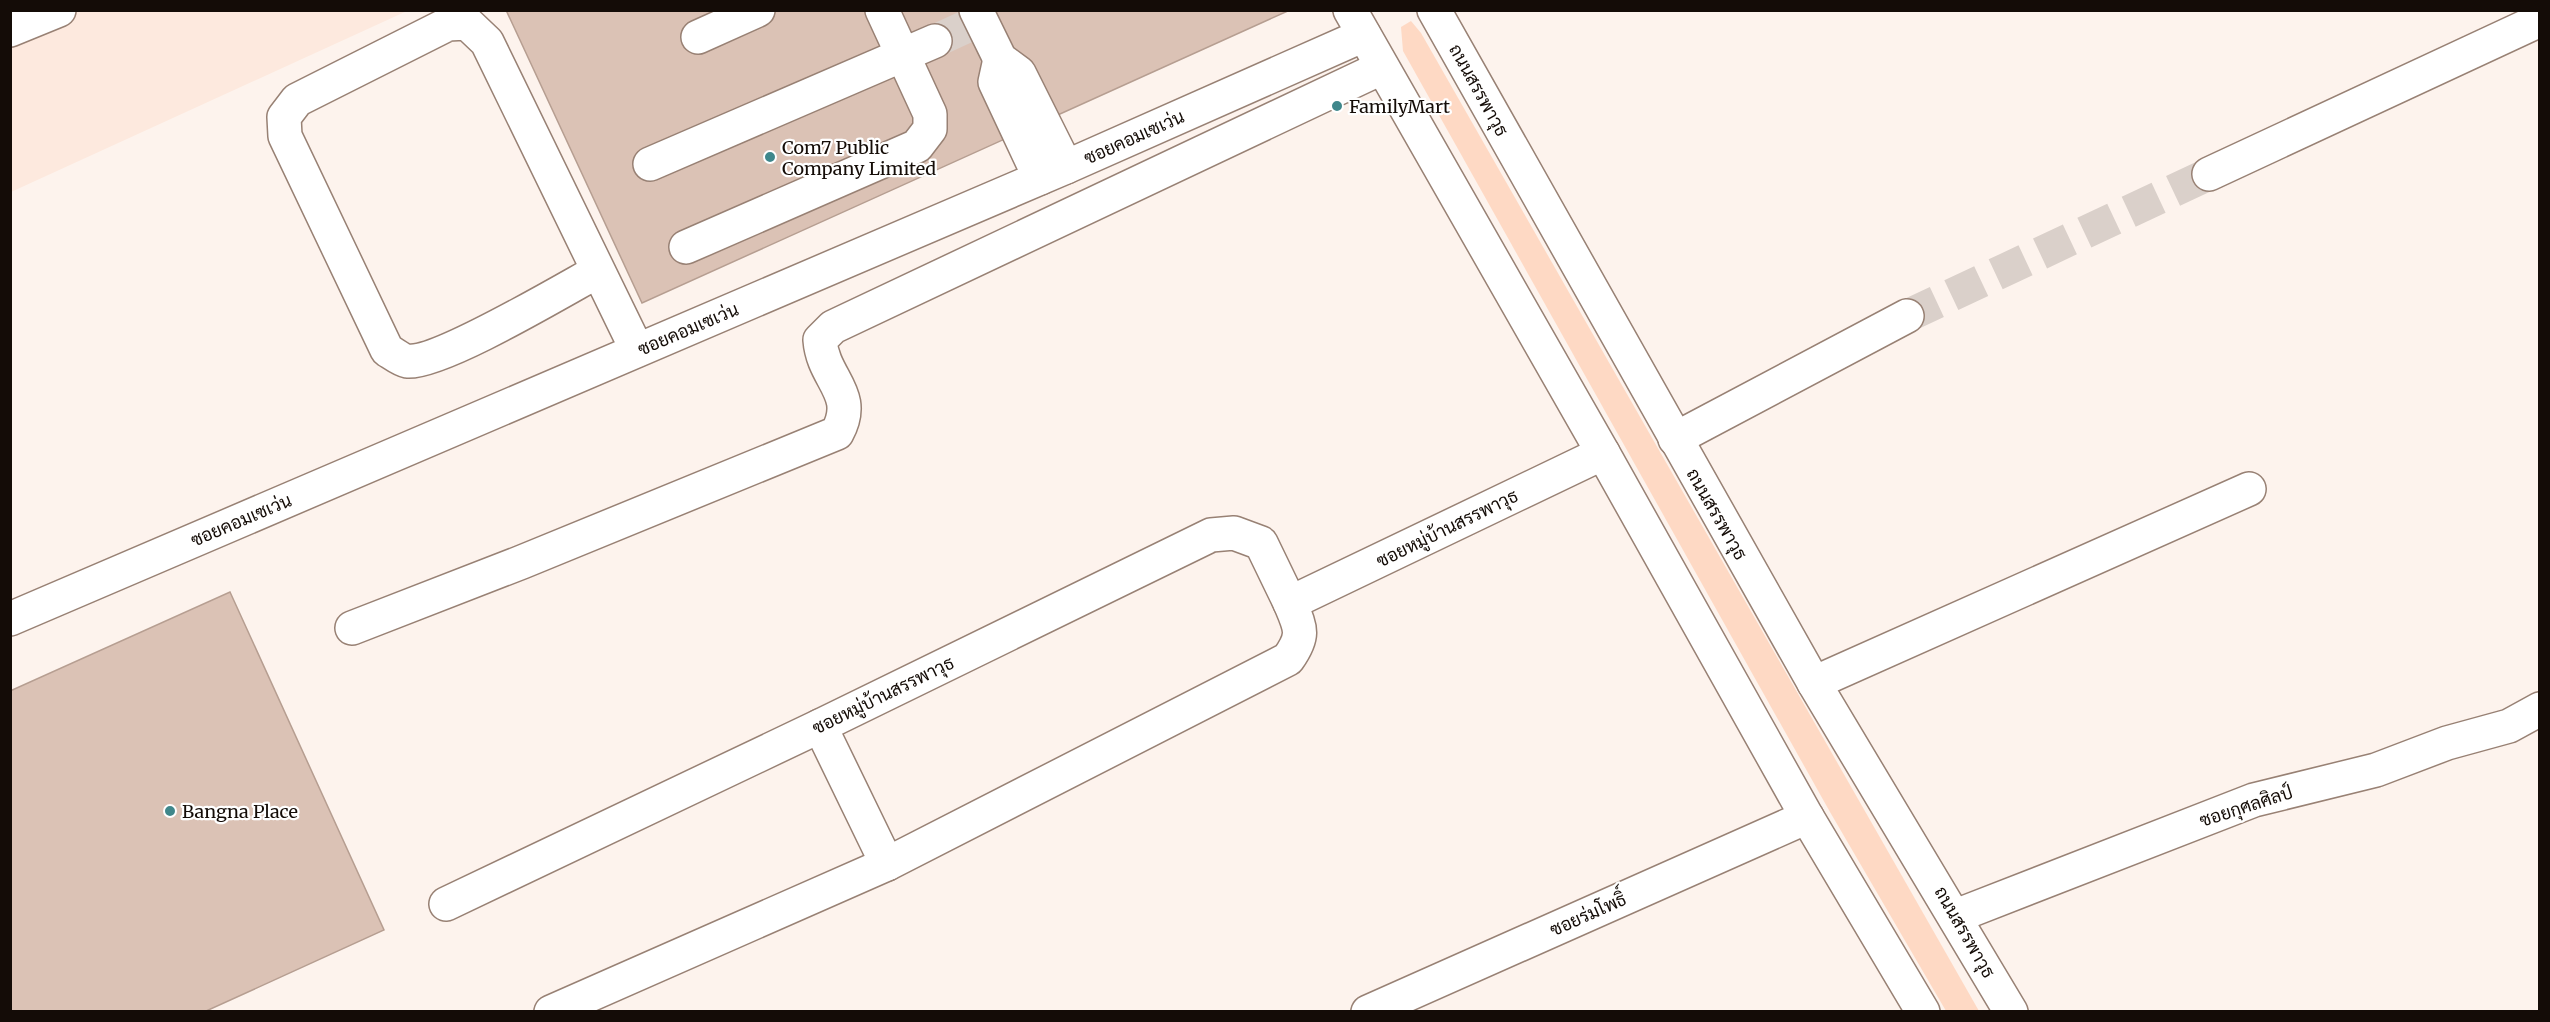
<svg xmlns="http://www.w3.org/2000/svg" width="2550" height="1022" font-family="Merriweather,Sarabun,serif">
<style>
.built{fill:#fde9de}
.green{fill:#fed9c4}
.building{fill:#dbc2b5;stroke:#b69e91;stroke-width:1.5}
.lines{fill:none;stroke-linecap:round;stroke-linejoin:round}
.minor-tunnel{stroke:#dad0ca;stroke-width:33;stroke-dasharray:33 16;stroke-linecap:butt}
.minor-casing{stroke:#988174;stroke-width:36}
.major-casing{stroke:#988174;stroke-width:36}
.minor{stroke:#fff;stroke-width:33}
.major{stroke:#fff;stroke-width:33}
.poi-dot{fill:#3f878b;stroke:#fff;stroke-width:2}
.labels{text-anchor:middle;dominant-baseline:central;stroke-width:4.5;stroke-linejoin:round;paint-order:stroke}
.street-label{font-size:18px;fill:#140c07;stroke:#fff}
.poi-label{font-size:18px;fill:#140c07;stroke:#fff;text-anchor:start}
</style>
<rect width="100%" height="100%" fill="#fdf3ed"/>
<polygon class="built" points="11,10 407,11 11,192"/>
<polygon class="green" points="1411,21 1421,33 1979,1011 1946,1011 1830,812 1403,51 1401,27"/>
<g class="building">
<polygon points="506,10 1290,10 642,303"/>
<polygon points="230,592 384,930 204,1012 10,1012 10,691"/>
</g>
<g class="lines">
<g class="minor-tunnel">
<polyline points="935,41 981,20"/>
<polyline points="1907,316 2209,174"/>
</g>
<g class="minor-casing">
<g id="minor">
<polyline points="976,10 1000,59 1019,73 1066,167"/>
<polyline points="10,30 59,10"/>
<polyline points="698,37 758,10"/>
<polyline points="1000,59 995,82 1040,178"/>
<polyline points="650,164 935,41"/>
<polyline points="2209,174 2540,20"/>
<polyline points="686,247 917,146 930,129 930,114 882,10"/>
<path d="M598,271C565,289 438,365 407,361C401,360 392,353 387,350L285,136L284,117L297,100L448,24L467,23L487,42L637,350"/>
<polyline points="1675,439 1907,316"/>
<polyline points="10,619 1066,167 1364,35"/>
<path d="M352,628L522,562L837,433C859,393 823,380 820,340L833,327L1381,68"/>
<polyline points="1814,683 2249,489"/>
<polyline points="820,726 887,864"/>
<polyline points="446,904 820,726 1211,535 1234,533 1261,543 1290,603 1603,453"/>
<polyline points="1956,916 2254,800 2376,770 2447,743 2509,726 2540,709"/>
<path d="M551,1012L887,864L1288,659C1305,635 1301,629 1290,603"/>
<polyline points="1368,1012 1807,817"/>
</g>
</g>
<g class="major-casing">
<g id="major">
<polyline points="1350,10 1603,453 1807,817 1923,1012"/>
<polyline points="1434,10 1814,683 2011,1012"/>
</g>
</g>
<use href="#minor" class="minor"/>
<use href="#major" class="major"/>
</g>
<g class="poi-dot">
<circle cx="1337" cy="106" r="6"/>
<circle cx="770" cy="157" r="6"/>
<circle cx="170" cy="811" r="6"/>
</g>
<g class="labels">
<g class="street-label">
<text transform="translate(1479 90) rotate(61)">ถนนสรรพาวุธ</text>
<text transform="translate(1134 137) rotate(-24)">ซอยคอมเซเว่น</text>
<text transform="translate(688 329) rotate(-23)">ซอยคอมเซเว่น</text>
<text transform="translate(1717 514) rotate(60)">ถนนสรรพาวุธ</text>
<text transform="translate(241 520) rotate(-23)">ซอยคอมเซเว่น</text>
<text transform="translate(1447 528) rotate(-26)">ซอยหมู่บ้านสรรพาวุธ</text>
<text transform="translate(883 695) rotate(-26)">ซอยหมู่บ้านสรรพาวุธ</text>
<text transform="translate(2246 806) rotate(-18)">ซอยกุศลศิลป์</text>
<text transform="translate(1588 914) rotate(-24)">ซอยร่มโพธิ์</text>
<text transform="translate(1965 932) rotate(60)">ถนนสรรพาวุธ</text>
</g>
<g class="poi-label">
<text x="1349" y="106">FamilyMart</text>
<text x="782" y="147">Com7 Public<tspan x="782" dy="21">Company Limited</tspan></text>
<text x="182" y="811">Bangna Place</text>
</g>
</g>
<rect width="2550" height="1022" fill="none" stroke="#140c07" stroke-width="24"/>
</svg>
